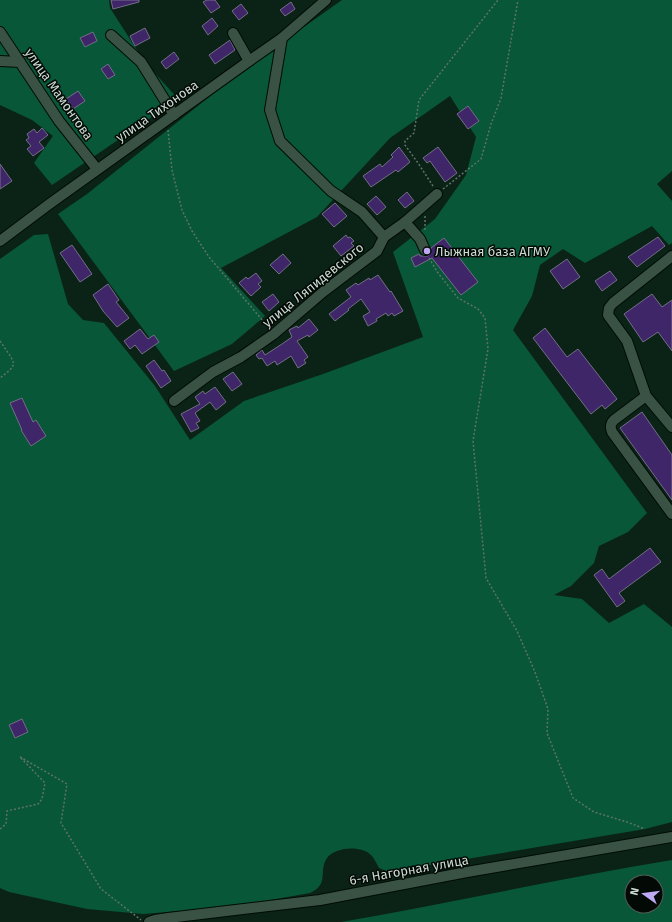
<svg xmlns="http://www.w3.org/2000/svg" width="672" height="922" font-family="'Fira Sans',sans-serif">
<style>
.forest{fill:#075738;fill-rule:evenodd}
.building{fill:#3e2668;stroke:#746e86}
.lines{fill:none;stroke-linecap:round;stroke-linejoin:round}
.minor-casing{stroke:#000c04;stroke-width:12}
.path{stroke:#5f7369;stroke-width:1.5;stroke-dasharray:2 2;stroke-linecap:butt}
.minor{stroke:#395244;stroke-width:10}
.poi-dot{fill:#bea9f5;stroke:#030a06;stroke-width:1.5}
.labels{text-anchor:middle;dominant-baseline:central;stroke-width:3;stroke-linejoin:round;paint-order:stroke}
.street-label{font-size:13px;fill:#ccdad2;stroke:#030a06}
.poi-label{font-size:13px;fill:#ccdad2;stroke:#030a06;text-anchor:start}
</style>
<rect width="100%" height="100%" fill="#0b2317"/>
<g class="forest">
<polygon points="0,0 109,0 110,8 144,61 178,99 52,185 34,163 53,136 32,120 0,105"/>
<path d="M342,0H672V171L657,184L672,201V243L669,245L652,226L585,263L563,249L540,265L532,296L513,330L647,513L628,532L599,546L594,563L571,586L554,595L582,599L609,623L644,604L672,627V822L645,829L389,872L379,868C377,864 374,858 371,855C361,845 335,847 327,858C318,871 330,884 310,893L231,907L143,914L87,909L9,892L0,888V259L34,235L48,234L68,304L83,320L104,323L155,386L190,440L244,401L323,374L423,337L393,252L435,219L466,175L476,137L450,96L390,138L317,217L221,268L265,316L232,344L174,371L58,214L87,194L243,70Z"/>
<path d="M672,860V922H341C452,903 561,878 672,860ZM632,882H656V906H632Z"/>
</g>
<g class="building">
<polygon points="111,0 139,0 139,2 113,9"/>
<polygon points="207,0 215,0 220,7 211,13 203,2"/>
<polygon points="291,2 295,9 285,16 280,10"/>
<polygon points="241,4 248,13 239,20 232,11"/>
<polygon points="212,18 218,26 208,35 202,26"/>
<polygon points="145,28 150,38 135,46 130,36"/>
<polygon points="93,32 97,41 85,47 80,38"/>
<polygon points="230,40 235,50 215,64 209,55"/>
<polygon points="174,52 179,59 166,69 161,62"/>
<polygon points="108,64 115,75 108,79 101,69"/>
<polygon points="78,91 85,101 73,109 66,99"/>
<polygon points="468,106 479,121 468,129 457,114"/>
<polygon points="42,128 48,135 39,142 44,148 33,156 27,149 31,146 26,140 29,138 27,134 34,129 37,133"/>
<polygon points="399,147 410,162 398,172 396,170 371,187 363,176 380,164 382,167 393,157 391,155"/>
<polygon points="438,147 457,173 445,182 430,161 427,163 423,158"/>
<polygon points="0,164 12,181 0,189"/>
<polygon points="407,192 414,201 405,208 398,200"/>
<polygon points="376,196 386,207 377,215 367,204"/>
<polygon points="335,203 347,216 334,227 322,214"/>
<polygon points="346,235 348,238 350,237 354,241 351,243 354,246 341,256 333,246"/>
<polygon points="658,237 665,246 637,267 628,257"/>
<polygon points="444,238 478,282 461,295 432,258 415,267 411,258 419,254 420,256 428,256 430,253 431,248"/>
<polygon points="72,245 92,274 80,282 60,253"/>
<polygon points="283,254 291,263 279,274 270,265"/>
<polygon points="567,259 580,277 563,289 550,271"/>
<polygon points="610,271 617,280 602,291 595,281"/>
<polygon points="256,273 262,281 258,284 261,287 251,296 239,283 246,277 248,279"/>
<polygon points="378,275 390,292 391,291 403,311 394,316 392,313 388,316 386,313 376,319 377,321 368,326 363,316 370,312 361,299 348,309 349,310 335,321 329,314 351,297 346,290 356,283 358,285 369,278 370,280"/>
<polygon points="108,284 119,300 116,302 129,318 117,327 103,311 93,295"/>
<polygon points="273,294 279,302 269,311 262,302"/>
<polygon points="652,294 662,307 672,300 672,351 658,332 643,342 624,314"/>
<polygon points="309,319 318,330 309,337 308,335 297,341 308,357 304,360 306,363 298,368 291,356 277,365 275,361 267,366 262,358 259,359 256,355 262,350 265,355 282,344 292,337 289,330 297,326 298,328"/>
<polygon points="545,328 567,357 578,349 617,399 605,409 602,405 591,414 533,338"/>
<polygon points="140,329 148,339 154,335 159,342 142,354 135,345 130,349 124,341"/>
<polygon points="154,360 162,371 164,370 171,381 161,388 146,366"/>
<polygon points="233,372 242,384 232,391 223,379"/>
<polygon points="215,387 226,402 216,410 210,402 195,413 200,421 196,423 199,428 191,432 181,414 200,404 195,397 203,391 205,394"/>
<polygon points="22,398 33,422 36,420 46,436 31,446 21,430 22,430 10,403"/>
<polygon points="642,412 672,455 672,500 620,428"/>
<polygon points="650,548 661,562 619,593 625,601 617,607 594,575 602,569 609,579"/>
<polygon points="22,719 28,732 15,738 9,725"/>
</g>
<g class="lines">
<g class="minor-casing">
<g id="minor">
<polyline points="0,32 59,121 97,169"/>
<polyline points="233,33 249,61"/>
<polyline points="111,35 141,62 174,115"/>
<polyline points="282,38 270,110 280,141 331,191 362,212 384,237"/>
<polyline points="0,61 20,62"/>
<polyline points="405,222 420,239 425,250"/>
<polyline points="0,241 48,205 249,61 282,38 326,0"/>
<polyline points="672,256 613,303 609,308 608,315 627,341 646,396 672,427"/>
<path d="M646,396L614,420C610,424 610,427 612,432L672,514"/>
<polyline points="174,401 213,372 241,357 274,334 323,292 377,251 384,237 405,222 437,194"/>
<polyline points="149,922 155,920 168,918 320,900 467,872 672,837"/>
</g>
</g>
<g class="path">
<polyline points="168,130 172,170 182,210 192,231 209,257 269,328"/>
<polyline points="433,186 418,163 405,145 405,141 414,133 419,100 498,0"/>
<polyline points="443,189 481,159 491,124 501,98 518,0"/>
<polyline points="425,216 425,232"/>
<polyline points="429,258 438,273 458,298 478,309 485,318 488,349 473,441 486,578 517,631 535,672 548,709 547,733 573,798 594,812 627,822 645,829"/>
<polyline points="0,341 11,357 14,364 10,370 0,378"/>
<polyline points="20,757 67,784 61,823 101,889 141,920"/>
<polyline points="0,829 6,824 7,811 38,804 42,799 45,783 21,758"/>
</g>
<use href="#minor" class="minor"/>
</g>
<circle class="poi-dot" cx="427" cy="251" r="4"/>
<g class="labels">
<g class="street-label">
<text transform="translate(59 94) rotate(55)">улица Мамонтова</text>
<text transform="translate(157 111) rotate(-35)">улица Тихонова</text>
<text transform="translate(313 285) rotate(-39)">улица Ляпидевского</text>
<text transform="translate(409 870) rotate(-10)">6-я Нагорная улица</text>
</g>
<g class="poi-label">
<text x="435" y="251">Лыжная база АГМУ</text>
</g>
</g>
<g transform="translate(644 894) rotate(284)"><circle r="19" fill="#030a06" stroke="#535d58"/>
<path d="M0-3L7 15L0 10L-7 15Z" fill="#bea9f5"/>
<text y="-6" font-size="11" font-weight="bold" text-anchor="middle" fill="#ccdad2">N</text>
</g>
</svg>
